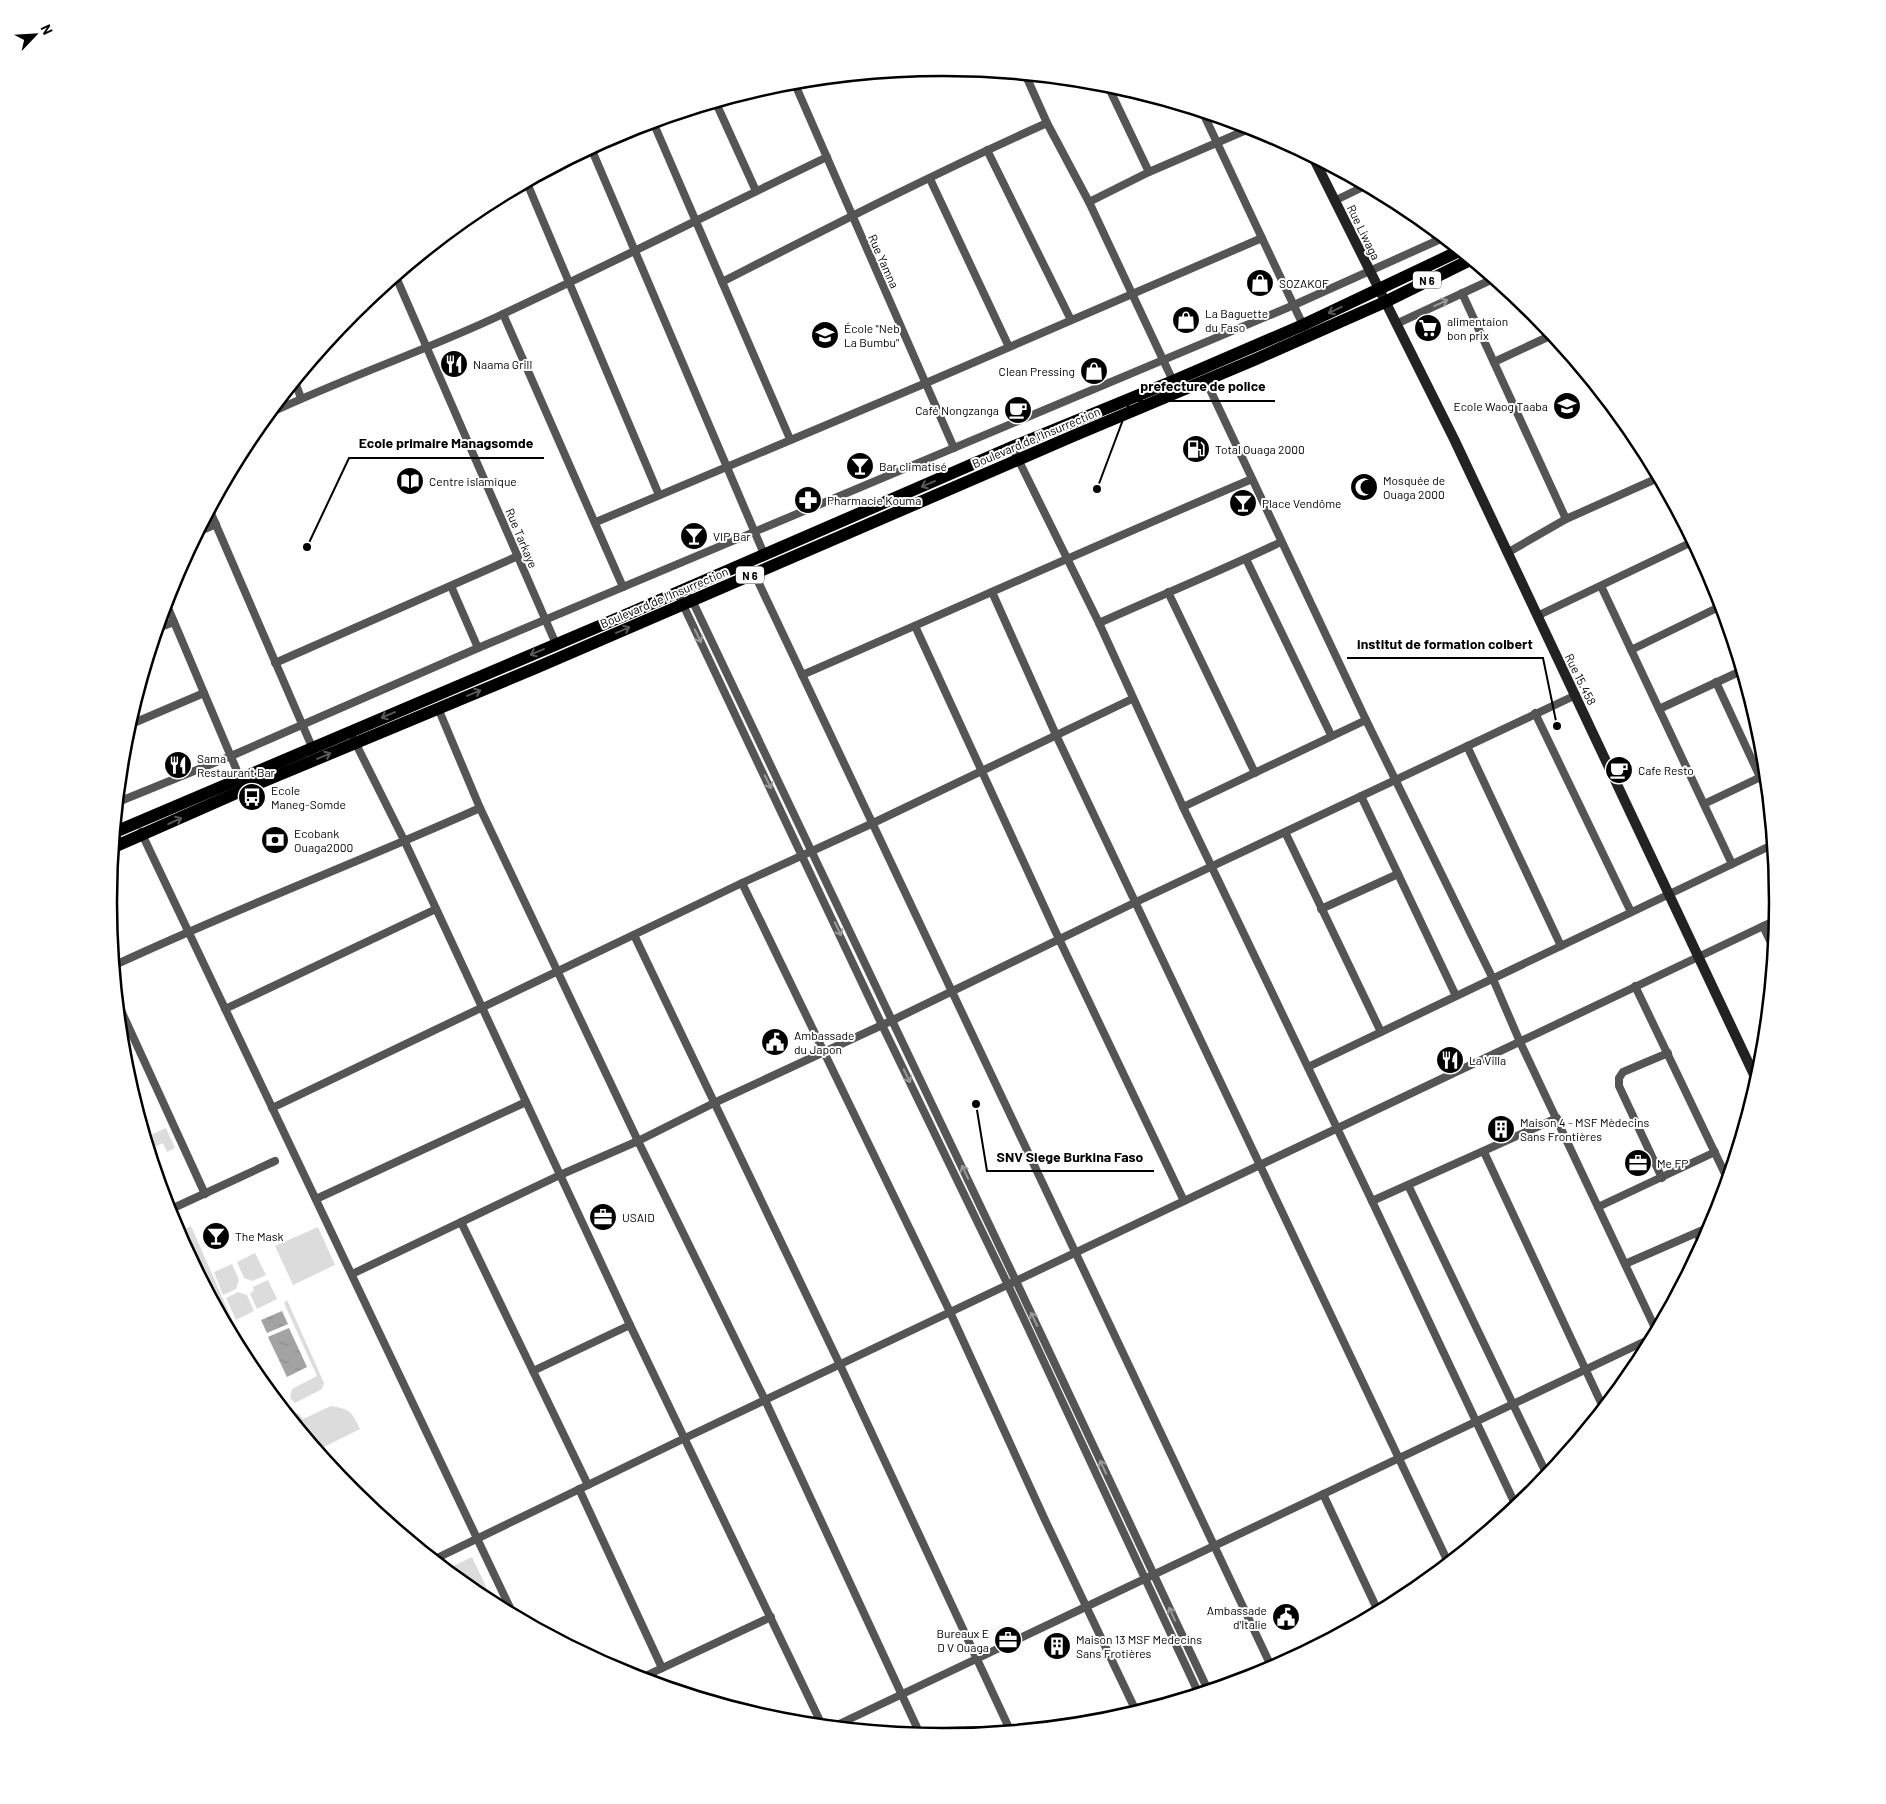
<svg xmlns="http://www.w3.org/2000/svg" width="1886" height="1804" font-family="Barlow,sans-serif">
<style>
.park{fill:#dcdcdc}
.water{fill:url(#water-ripples)}
.lines{fill:none;stroke-linecap:round;stroke-linejoin:round}
.minor{stroke:#555;stroke-width:8}
.secondary{stroke:#222;stroke-width:10}
.primary{stroke:#000;stroke-width:12}
.oneway{stroke:#999}
.oneway2{stroke:#595959}
.labels{text-anchor:middle;dominant-baseline:central;stroke-width:4;stroke-linejoin:round;paint-order:stroke}
.shield{fill:#fff;stroke:#4c4c4c;stroke-width:1}
.shield-label{font-size:11px;font-weight:bold;fill:#000}
.street-label{font-size:12px;fill:#000;stroke:#fff}
.poi-label{font-size:12px;fill:#000;stroke:#fff;text-anchor:start}
.rim{fill:none;stroke:#000;stroke-width:2.5}
.leader{fill:none;stroke:#000;stroke-width:2}
.callout-dot{fill:#000;stroke:#fff;stroke-width:2}
.callout-label{font-size:14px;text-anchor:middle;font-weight:bold;fill:#000;stroke:#fff;stroke-width:4;stroke-linejoin:round;paint-order:stroke}
</style>
<defs>
<pattern id="water-ripples" width="26" height="14" patternUnits="userSpaceOnUse" patternTransform="scale(1.25)"><rect width="26" height="14" fill="#a3a3a3"/><path d="M2 4q2-2 4 0t4 0M15 11q2-2 4 0t4 0" fill="none" stroke="#8b8b8b"/></pattern>
</defs>
<rect width="100%" height="100%" fill="#fff"/>
<g class="park">
<polygon points="166,1128 175,1148 167,1152 163,1143 150,1149 146,1137"/>
<polygon points="191,1226 249,1358 248,1363 232,1334 185,1229"/>
<polygon points="318,1227 335,1265 293,1285 275,1246"/>
<polygon points="255,1253 266,1275 252,1281 244,1278 237,1262"/>
<polygon points="232,1264 239,1280 236,1289 223,1295 214,1272"/>
<polygon points="268,1280 277,1299 257,1309 250,1294 254,1290 253,1287"/>
<polygon points="238,1292 247,1295 254,1311 236,1320 226,1298"/>
<polygon points="287,1300 324,1383 322,1389 295,1403 290,1398 292,1389 317,1376 284,1303"/>
<path d="M331,1406C350,1409 352,1412 360,1429L318,1450L291,1416L298,1413L303,1419Z"/>
<polygon points="472,1557 491,1597 486,1599 447,1569"/>
</g>
<g class="water">
<polygon points="282,1311 288,1324 267,1333 261,1320"/>
<polygon points="289,1328 307,1367 287,1377 268,1337"/>
</g>
<g class="lines">
<g class="minor">
<polyline points="1026,76 1047,123 1089,202 1173,381"/>
<polyline points="794,82 954,448"/>
<polyline points="1107,84 1149,172"/>
<polyline points="716,103 756,191"/>
<polyline points="1203,113 1303,325"/>
<polyline points="653,122 790,439"/>
<polyline points="591,148 764,554"/>
<polyline points="987,150 1071,320"/>
<polyline points="930,179 1009,347"/>
<polyline points="527,183 659,495"/>
<polyline points="1334,201 1365,186"/>
<polyline points="1089,202 1149,172 1251,128"/>
<polyline points="1432,229 1437,240"/>
<polyline points="396,277 556,644"/>
<path d="M722,282C830,227 937,172 1047,123"/>
<polyline points="1462,293 1566,519"/>
<polyline points="503,314 623,587"/>
<polyline points="1396,324 1493,279"/>
<polyline points="1494,362 1552,335"/>
<polyline points="1206,381 1366,720 1493,979 1520,1042 1656,1330"/>
<polyline points="295,382 301,398"/>
<path d="M270,413C347,377 427,350 503,314C612,263 719,209 827,157"/>
<polyline points="1012,447 1099,623 1183,807 1372,1201 1516,1506"/>
<polyline points="210,511 312,747"/>
<polyline points="596,522 926,383 1262,238"/>
<polyline points="200,531 216,524"/>
<polyline points="1507,553 1566,519 1658,478"/>
<polyline points="1246,559 1331,735"/>
<polyline points="754,573 1272,1668"/>
<polyline points="451,586 478,648"/>
<polyline points="1601,586 1732,864"/>
<polyline points="677,592 882,1025 1008,1285 1198,1692"/>
<polyline points="992,592 1056,735 1448,1562"/>
<polyline points="1168,592 1255,773"/>
<polyline points="691,598 1016,1281 1208,1690"/>
<polyline points="166,603 240,778"/>
<polyline points="1537,616 1692,542"/>
<path d="M1099,623C1159,596 1221,571 1281,542"/>
<polyline points="915,626 1059,939 1184,1201"/>
<polyline points="158,628 174,622"/>
<polyline points="1631,650 1721,606"/>
<polyline points="275,663 518,556"/>
<path d="M802,675C952,610 1101,543 1252,479"/>
<polyline points="1716,682 1760,777"/>
<polyline points="438,708 480,808 638,1141 765,1400 920,1734"/>
<polyline points="1659,709 1741,671"/>
<polyline points="1535,713 1631,912"/>
<polyline points="129,725 204,693"/>
<polyline points="354,740 405,842 630,1325 822,1725"/>
<polyline points="1467,746 1561,946"/>
<polyline points="1361,796 1456,996"/>
<polyline points="118,802 231,756 478,648 1294,305 1443,238"/>
<polyline points="1704,804 1765,775"/>
<polyline points="1183,807 1366,720"/>
<polyline points="141,832 513,1614"/>
<polyline points="1285,832 1381,1032"/>
<polyline points="742,883 950,1312 1045,1520 1136,1711"/>
<polyline points="1321,909 1398,874"/>
<polyline points="1763,926 1773,947"/>
<polyline points="634,935 840,1365 1010,1730"/>
<path d="M115,965C235,909 359,862 480,808"/>
<polyline points="1635,986 1727,1178"/>
<polyline points="119,1006 205,1194"/>
<polyline points="225,1009 436,909"/>
<polyline points="1308,1067 1772,845"/>
<polyline points="272,1108 742,883 871,824 1132,699"/>
<polyline points="1484,1152 1603,1407"/>
<polyline points="1662,1178 1619,1086 1619,1078 1623,1072 1668,1053"/>
<polyline points="1408,1185 1547,1475"/>
<polyline points="316,1199 526,1102"/>
<polyline points="1372,1201 1557,1118"/>
<polyline points="1598,1207 1715,1152"/>
<polyline points="169,1210 275,1161"/>
<polyline points="461,1222 588,1485"/>
<polyline points="1697,1233 1702,1244"/>
<polyline points="1625,1264 1712,1226"/>
<polyline points="352,1274 560,1175 638,1141 714,1103 893,1020 1136,902 1576,695"/>
<polyline points="533,1371 630,1325"/>
<polyline points="579,1489 662,1668"/>
<polyline points="1323,1494 1378,1611"/>
<polyline points="435,1559 685,1438 1776,920"/>
<polyline points="641,1678 771,1617"/>
<polyline points="835,1726 1652,1338"/>
</g>
<polyline class="secondary" points="1314,159 1454,439 1757,1081"/>
<g class="primary">
<polyline points="115,832 630,613 1012,447 1173,381 1303,325 1459,251"/>
<polyline points="114,847 250,787 538,667 1073,436 1254,360 1385,302 1470,260"/>
</g>
</g>
<defs><path id="oneway-shaft" d="M-6 0H5M1.5-3L5.5 0L1.5 3" fill="none" stroke-width="1.6" stroke-linecap="round" stroke-linejoin="round" transform="scale(1.25)"/></defs>
<g class="oneway">
<use href="#oneway-shaft" transform="translate(1441 303) rotate(-25)"/>
<use href="#oneway-shaft" transform="translate(698 636) rotate(64)"/>
<use href="#oneway-shaft" transform="translate(768 782) rotate(64)"/>
<use href="#oneway-shaft" transform="translate(838 929) rotate(65)"/>
<use href="#oneway-shaft" transform="translate(907 1076) rotate(64)"/>
<use href="#oneway-shaft" transform="translate(965 1172) rotate(-115)"/>
<use href="#oneway-shaft" transform="translate(1034 1319) rotate(-115)"/>
<use href="#oneway-shaft" transform="translate(1103 1467) rotate(-115)"/>
<use href="#oneway-shaft" transform="translate(1172 1614) rotate(-115)"/>
</g>
<g class="oneway2">
<use href="#oneway-shaft" transform="translate(1335 310) rotate(155)"/>
<use href="#oneway-shaft" transform="translate(928 484) rotate(157)"/>
<use href="#oneway-shaft" transform="translate(623 630) rotate(-23)"/>
<use href="#oneway-shaft" transform="translate(537 652) rotate(157)"/>
<use href="#oneway-shaft" transform="translate(474 693) rotate(-22)"/>
<use href="#oneway-shaft" transform="translate(388 715) rotate(157)"/>
<use href="#oneway-shaft" transform="translate(324 756) rotate(-23)"/>
<use href="#oneway-shaft" transform="translate(175 821) rotate(-24)"/>
</g>
<defs>
<g id="shop-disc" transform="scale(1.4375)"><circle r="9.5" fill="#000" stroke="#fff"/><path d="M-5-2.5h2.3a2.7 3.5 0 0 1 5.4 0H5L5.5 6h-11ZM-1.5-2.5h3a1.5 2.3 0 0 0-3 0Z" fill="#fff"/></g>
<g id="supermarket-disc" transform="scale(1.4375)"><circle r="9.5" fill="#000" stroke="#fff"/><path d="M-6-5.5h2.5l.6 2H6L4.5 2H-2.5L-4.4-4H-6ZM-1.5 3.2a1.3 1.3 0 1 0 .1 0ZM3 3.2a1.3 1.3 0 1 0 .1 0Z" fill="#fff"/></g>
<g id="school-disc" transform="scale(1.4375)"><circle r="9.5" fill="#000" stroke="#fff"/><path d="M0-5L7-2L0 1L-7-2ZM-4 1L0 2.5L4 1V4Q0 6-4 4Z" fill="#fff"/></g>
<g id="restaurant-disc" transform="scale(1.4375)"><circle r="9.5" fill="#000" stroke="#fff"/><path d="M-5-6h1v4h1v-4h1v4h1v-4h1v5L-1.5 .5V6h-2V.5L-5-1ZM5-6V6H3V1.5H1.5Q1.5-4 5-6Z" fill="#fff"/></g>
<g id="cafe-disc" transform="scale(1.4375)"><circle r="9.5" fill="#000" stroke="#fff"/><path d="M-5.5-4.5H6V0H3Q3 3.5 0 3.5H-2.5Q-5.5 3.5-5.5 0ZM3-3.2v2h1.7v-2ZM-6 4.5H4V6H-6Z" fill="#fff"/></g>
<g id="fuel-disc" transform="scale(1.4375)"><circle r="9.5" fill="#000" stroke="#fff"/><path d="M-5.5-6h7V0h2V4h1.3V-2.5L3-4.5l.8-.8L6-3V5H2.5V1h-1V6h-7ZM-4.2-4.7v3.2H.2V-4.7Z" fill="#fff"/></g>
<g id="bar-disc" transform="scale(1.4375)"><circle r="9.5" fill="#000" stroke="#fff"/><path d="M-6-5H6L.8 .8V4.5H3.5V6h-7V4.5H-.8V.8Z" fill="#fff"/></g>
<g id="library-disc" transform="scale(1.4375)"><circle r="9.5" fill="#000" stroke="#fff"/><path d="M-6-4Q-3-5.5-.7-3.5V5Q-3 3-6 4ZM6-4Q3-5.5 .7-3.5V5Q3 3 6 4Z" fill="#fff"/></g>
<g id="mosque-disc" transform="scale(1.4375)"><circle r="9.5" fill="#000" stroke="#fff"/><path d="M3.5-4.9A6 6 0 1 0 3.5 4.9A5 5 0 1 1 3.5-4.9Z" fill="#fff"/></g>
<g id="pharmacy-disc" transform="scale(1.4375)"><circle r="9.5" fill="#000" stroke="#fff"/><path d="M-2-6h4v4h4v4h-4v4h-4v-4h-4v-4h4Z" fill="#fff"/></g>
<g id="bus-disc" transform="scale(1.4375)"><circle r="9.5" fill="#000" stroke="#fff"/><path d="M-5-6H5V4H4V6H2V4H-2V6H-4V4H-5ZM-3.5-4V0h7V-4ZM-3.5 1.2v1.5H-2V1.2ZM2 1.2v1.5H3.5V1.2Z" fill="#fff"/></g>
<g id="bank-disc" transform="scale(1.4375)"><circle r="9.5" fill="#000" stroke="#fff"/><path d="M-6-4H6V4H-6ZM0-2.3a2.3 2.3 0 1 0 0 4.6a2.3 2.3 0 1 0 0-4.6Z" fill="#fff"/></g>
<g id="civic-disc" transform="scale(1.4375)"><circle r="9.5" fill="#000" stroke="#fff"/><path d="M-.6-6.5H3V-4.5H.6V-3L4-1V1h2V6H-6V1h2V-1L-.6-3ZM-1.2 2.5V6h2.4V2.5Z" fill="#fff"/></g>
<g id="building-disc" transform="scale(1.4375)"><circle r="9.5" fill="#000" stroke="#fff"/><path d="M-4-6H4V6H1V3H-1V6H-4ZM-2.5-4.3h1.7v1.8h-1.7ZM.8-4.3h1.7v1.8H.8ZM-2.5-1h1.7V.8h-1.7ZM.8-1h1.7V.8H.8Z" fill="#fff"/></g>
<g id="office-disc" transform="scale(1.4375)"><circle r="9.5" fill="#000" stroke="#fff"/><path d="M-6-3h4V-5.5h4V-3h4V5H-6ZM-1-4.5V-3h2v-1.5ZM-6 0V1H6V0Z" fill="#fff"/></g>
</defs>
<g fill-rule="evenodd">
<use href="#shop-disc" x="1260" y="283"/>
<use href="#shop-disc" x="1186" y="320"/>
<use href="#supermarket-disc" x="1428" y="328"/>
<use href="#school-disc" x="825" y="335"/>
<use href="#restaurant-disc" x="454" y="364"/>
<use href="#shop-disc" x="1094" y="371"/>
<use href="#school-disc" x="1567" y="406"/>
<use href="#cafe-disc" x="1018" y="410"/>
<use href="#fuel-disc" x="1196" y="449"/>
<use href="#bar-disc" x="860" y="466"/>
<use href="#library-disc" x="410" y="481"/>
<use href="#mosque-disc" x="1364" y="487"/>
<use href="#pharmacy-disc" x="808" y="500"/>
<use href="#bar-disc" x="1243" y="503"/>
<use href="#bar-disc" x="694" y="536"/>
<use href="#restaurant-disc" x="178" y="765"/>
<use href="#cafe-disc" x="1619" y="770"/>
<use href="#bus-disc" x="252" y="797"/>
<use href="#bank-disc" x="275" y="840"/>
<use href="#civic-disc" x="775" y="1042"/>
<use href="#restaurant-disc" x="1450" y="1060"/>
<use href="#building-disc" x="1501" y="1129"/>
<use href="#office-disc" x="1638" y="1163"/>
<use href="#office-disc" x="603" y="1217"/>
<use href="#bar-disc" x="216" y="1236"/>
<use href="#civic-disc" x="1286" y="1617"/>
<use href="#office-disc" x="1008" y="1640"/>
<use href="#building-disc" x="1057" y="1646"/>
</g>
<g class="labels">
<g class="shield">
<rect x="1413" y="271.5" width="28" height="17" rx="4"/>
<rect x="736" y="566.5" width="28" height="17" rx="4"/>
</g>
<g class="shield-label">
<text x="1427" y="280">N 6</text>
<text x="750" y="575">N 6</text>
</g>
<g class="street-label">
<text transform="translate(1364 232) rotate(64)">Rue Liwaga</text>
<text transform="translate(884 261) rotate(66)">Rue Yamna</text>
<text transform="translate(1036 437) rotate(-23)">Boulevard de l'Insurrection</text>
<text transform="translate(522 538) rotate(67)">Rue Tarkaye</text>
<text transform="translate(664 597) rotate(-23)">Boulevard de l'Insurrection</text>
<text transform="translate(1581 679) rotate(64)">Rue 15.458</text>
</g>
<g class="poi-label">
<text x="1279" y="283">SOZAKOF</text>
<text x="1205" y="313">La Baguette<tspan x="1205" dy="14">du Faso</tspan></text>
<text x="1447" y="321">alimentaion<tspan x="1447" dy="14">bon prix</tspan></text>
<text x="844" y="328">École "Neb<tspan x="844" dy="14">La Bumbu"</tspan></text>
<text x="473" y="364">Naama Grill</text>
<text x="1075" y="371" text-anchor="end">Clean Pressing</text>
<text x="1548" y="406" text-anchor="end">Ecole Waog Taaba</text>
<text x="999" y="410" text-anchor="end">Café Nongzanga</text>
<text x="1215" y="449">Total Ouaga 2000</text>
<text x="879" y="466">Bar climatisé</text>
<text x="1383" y="480">Mosquée de<tspan x="1383" dy="14">Ouaga 2000</tspan></text>
<text x="429" y="481">Centre islamique</text>
<text x="827" y="500">Pharmacie Kouma</text>
<text x="1262" y="503">Place Vendôme</text>
<text x="713" y="536">VIP Bar</text>
<text x="197" y="758">Sama<tspan x="197" dy="14">Restaurant Bar</tspan></text>
<text x="1638" y="770">Cafe Resto</text>
<text x="271" y="790">Ecole<tspan x="271" dy="14">Maneg-Somde</tspan></text>
<text x="294" y="833">Ecobank<tspan x="294" dy="14">Ouaga2000</tspan></text>
<text x="794" y="1035">Ambassade<tspan x="794" dy="14">du Japon</tspan></text>
<text x="1469" y="1060">La Villa</text>
<text x="1520" y="1122">Maison 4 - MSF Mèdecins<tspan x="1520" dy="14">Sans Frontières</tspan></text>
<text x="1657" y="1163">Me FP</text>
<text x="622" y="1217">USAID</text>
<text x="235" y="1236">The Mask</text>
<text x="1267" y="1610" text-anchor="end">Ambassade<tspan x="1267" dy="14">d'Italie</tspan></text>
<text x="989" y="1633" text-anchor="end">Bureaux E<tspan x="989" dy="14">D V Ouaga</tspan></text>
<text x="1076" y="1639">Maison 13 MSF Medecins<tspan x="1076" dy="14">Sans Frotières</tspan></text>
</g>
</g>
<path d="M0 0H1886V1804H0ZM117 902a826 826 0 1 1 1652 0a826 826 0 1 1-1652 0Z" fill="#fff" fill-rule="evenodd"/>
<path class="rim" d="M117 902a826 826 0 1 1 1652 0a826 826 0 1 1-1652 0Z"/>
<path class="leader" d="M1097 489L1130 401H1275M307 547L349 458H544M1557 726L1543 658H1347M976 1104L987 1171H1154"/>
<g class="callout-dot">
<circle cx="1097" cy="489" r="5"/>
<circle cx="307" cy="547" r="5"/>
<circle cx="1557" cy="726" r="5"/>
<circle cx="976" cy="1104" r="5"/>
</g>
<g class="callout-label">
<text x="1203" y="391">prefecture de police</text>
<text x="446" y="448">Ecole primaire Managsomde</text>
<text x="1445" y="649">institut de formation colbert</text>
<text x="1070" y="1162">SNV Siege Burkina Faso</text>
</g>
<g transform="translate(35 35) rotate(65)" stroke="#ffffff" stroke-width="4" paint-order="stroke">
<path d="M0-4L9 19L0 12L-9 19Z" fill="#000000"/>
<text y="-8" font-size="14" font-weight="bold" text-anchor="middle" fill="#000000">N</text>
</g>
</svg>
